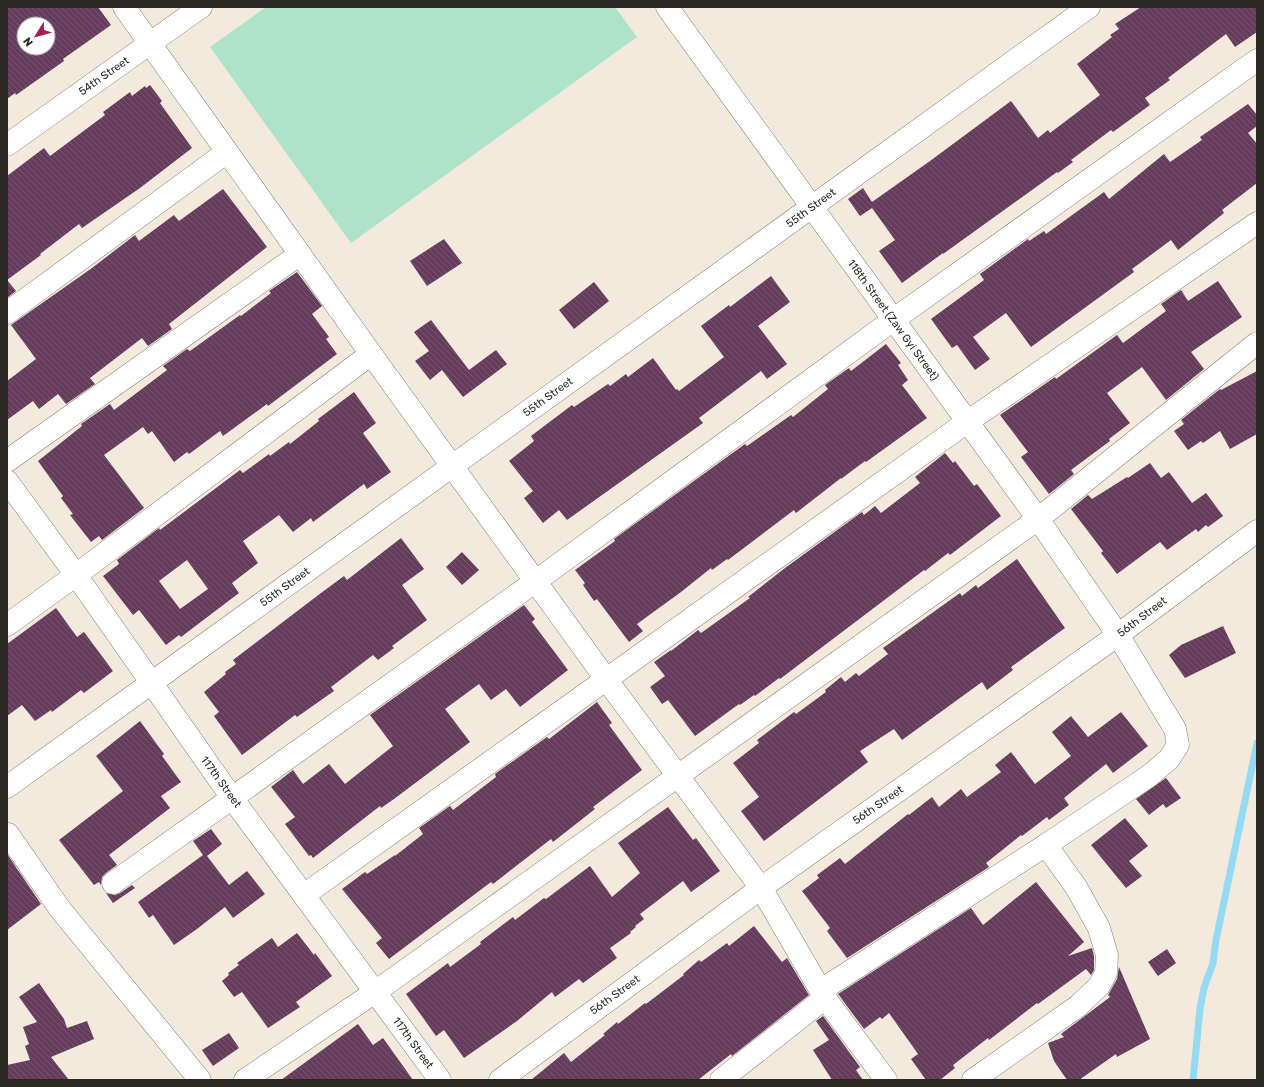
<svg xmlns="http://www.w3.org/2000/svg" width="1264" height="1087" font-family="Rubik,sans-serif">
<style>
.green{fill:#aee3c9}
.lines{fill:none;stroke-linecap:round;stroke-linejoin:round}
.stream{stroke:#95daf3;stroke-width:7}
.building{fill:url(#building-back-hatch);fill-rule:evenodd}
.minor-casing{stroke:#857c70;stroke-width:23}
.minor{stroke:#fff;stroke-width:22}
.labels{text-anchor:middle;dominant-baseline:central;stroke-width:4;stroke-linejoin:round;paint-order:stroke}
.street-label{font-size:11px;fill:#2c2924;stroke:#fff}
</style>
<defs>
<pattern id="building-back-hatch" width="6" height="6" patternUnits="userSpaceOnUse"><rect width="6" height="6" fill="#663c5d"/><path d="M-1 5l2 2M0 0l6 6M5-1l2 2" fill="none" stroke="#785670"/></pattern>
</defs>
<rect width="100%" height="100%" fill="#f3e9dc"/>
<polygon class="green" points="266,7 615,7 637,37 351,243 210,47"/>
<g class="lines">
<polyline class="stream" points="1193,1080 1200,1009 1204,988 1213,963 1216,940 1257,743"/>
</g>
<g class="building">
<path d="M7,7H98L111,25L63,59L64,61L16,95L15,93L7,99ZM24,24H48V48H24Z"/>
<polygon points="1141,7 1257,7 1257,32 1235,47 1226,34 1168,78 1170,80 1145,98 1150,105 1113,132 1111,130 1071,160 1073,162 1058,173 1057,172 943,254 943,253 902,283 879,251 895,240 872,208 860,216 848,199 863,188 872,202 930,161 1011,101 1038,138 1048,130 1050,133 1100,95 1077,64 1112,37 1110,35 1119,29 1115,24"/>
<polygon points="150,85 162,101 160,103 192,148 140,188 82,228 79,224 40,254 41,255 7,280 16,291 7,298 7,176 44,148 50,156 105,115 103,112 130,92 132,96 145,86 146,88"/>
<polygon points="1248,104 1257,115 1257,126 1248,133 1257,144 1257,183 1222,210 1224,213 1178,250 1171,240 1132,269 1134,272 1031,347 1006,313 973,337 990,359 975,370 957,345 952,348 931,319 984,280 980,274 1028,239 1029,241 1044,231 1046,234 1104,192 1109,199 1164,154 1170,162 1202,140 1200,137"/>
<polygon points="223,189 267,247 169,324 172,329 148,346 142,338 90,378 95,384 66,404 58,394 39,409 33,401 7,420 7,381 36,359 11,325 92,268 135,235 139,241 174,215 179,221"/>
<polygon points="444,239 462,263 427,286 410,261"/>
<polygon points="297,272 322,306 312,314 329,337 326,339 337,354 268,406 267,404 223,436 220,431 189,454 187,452 174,462 152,431 148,434 143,427 104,455 144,508 102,540 99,536 91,542 70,515 73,514 61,498 63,496 38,461 82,426 81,424 110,404 114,410 167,370 163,366 187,349 190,351 240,315 241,316 271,293 269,291"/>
<polygon points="771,276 790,302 758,326 787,364 767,379 761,371 699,418 703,423 567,520 559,510 543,523 524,498 533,491 509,461 534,441 531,436 572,405 574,407 608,384 610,386 626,374 628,377 653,358 676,390 677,389 679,391 724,357 701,326 729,305 730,307"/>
<polygon points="1218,281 1242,317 1191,352 1204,369 1166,400 1142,367 1107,393 1130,423 1109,439 1110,441 1071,470 1074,474 1049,494 1021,457 1028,452 1000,415 1055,377 1056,379 1117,335 1123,343 1166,311 1161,304 1181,290 1188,301"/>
<polygon points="594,282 609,301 574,329 559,310"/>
<polygon points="431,320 469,370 496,350 507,364 463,397 442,370 430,380 415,361 429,351 414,332"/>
<polygon points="886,344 901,363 898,365 908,380 902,385 927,418 866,462 865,461 841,479 841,478 796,513 794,510 728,560 727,559 712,570 711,568 681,592 637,624 643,631 629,642 597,599 594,601 583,585 585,583 575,570 615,541 614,539 745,444 747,446 791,415 793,417 828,389 825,385 849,368 851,371"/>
<polygon points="1257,371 1257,434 1230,449 1220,431 1203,443 1201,441 1188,450 1174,431 1184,424 1181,420 1220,389 1221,390"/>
<path d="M354,392L376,423L363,433L391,472L367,489L364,484L313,522L311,518L293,532L279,515L243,541L258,563L232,583L239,593L181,637L179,635L166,645L139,610L133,615L103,576L119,564L117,560L159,528L160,530L240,470L243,473L269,454L270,456L289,442L290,444L319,421L318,419ZM187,560L208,589L180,609L159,581Z"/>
<polygon points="945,453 953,463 955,461 974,486 977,484 1001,516 950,555 948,553 925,571 924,570 780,679 779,678 755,696 754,695 740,705 739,704 695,736 668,700 662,704 650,687 665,676 654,662 671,650 671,651 698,630 701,633 750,598 748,597 785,568 862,512 864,515 875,506 881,513 920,483 915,477"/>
<polygon points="1150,463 1161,478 1169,472 1192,503 1206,493 1223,516 1208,527 1206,525 1198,532 1196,529 1167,550 1160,542 1117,574 1101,553 1103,551 1071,509 1088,495 1092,499 1127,477 1128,478"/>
<polygon points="401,538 424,569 402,585 427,620 392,646 394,648 378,660 373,655 331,687 334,691 297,717 295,715 242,755 214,716 219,712 204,692 226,674 225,672 236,664 233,660 321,593 344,576 347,580"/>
<polygon points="462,552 479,570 462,585 446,567"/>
<polygon points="1017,559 1065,628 1011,667 1013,670 987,690 982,682 902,740 894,729 860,751 868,762 764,841 741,811 759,797 733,763 759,743 757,740 794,712 796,714 826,692 825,690 841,677 845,682 856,673 859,676 888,654 883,648 960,593 962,596 976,585 978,588"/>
<polygon points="524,605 535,619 532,622 568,670 520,707 506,689 491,700 479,684 445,709 470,742 394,799 381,808 380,806 313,858 311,855 309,856 285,824 295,817 271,787 293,770 303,784 329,764 345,784 393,746 370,715"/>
<polygon points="56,608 77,637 84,632 113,671 84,693 81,690 52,712 51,710 35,721 22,705 7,716 7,644"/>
<polygon points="1223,626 1236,653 1185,678 1169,655 1181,645"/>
<polygon points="597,702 612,723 609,725 642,770 593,807 595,809 553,842 551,839 493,884 491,882 389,959 376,943 382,938 342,889 365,872 367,874 395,855 395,856 423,834 419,828 450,806 453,810 496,777 495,774 547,737 549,739"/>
<polygon points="1121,712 1148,746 1113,773 1106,764 1064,798 1069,805 1049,820 1047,817 1022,836 1021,835 986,863 989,867 847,958 827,931 830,928 802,891 819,878 817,875 840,858 845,864 908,814 909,815 932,797 939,807 961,789 967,797 1001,772 995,765 1011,752 1035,784 1071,756 1052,732 1071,716 1088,737"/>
<polygon points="140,721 164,754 162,756 181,782 161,796 170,808 109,855 117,865 106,873 102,877 101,885 99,882 94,885 59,840 123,791 96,756"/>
<polygon points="1166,778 1181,798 1166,808 1163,804 1149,815 1136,799"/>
<polygon points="668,807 693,840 696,838 720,871 691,892 683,881 640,914 644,919 635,926 636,927 630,932 631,933 610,948 617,958 583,983 579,979 555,997 552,992 517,1021 464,1058 444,1030 436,1036 406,994 448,963 450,967 481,944 480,942 513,917 515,920 544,898 546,899 590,866 612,897 640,873 618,843"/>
<polygon points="1125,818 1148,846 1129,861 1142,876 1126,888 1091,845"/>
<polygon points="211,829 222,844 207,856 229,885 247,871 265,894 233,918 225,907 197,929 174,945 153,915 149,918 138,902 177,874 203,855 193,841"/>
<polygon points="7,854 41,904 7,930"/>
<polygon points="1036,882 1084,942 1068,956 1092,948 1094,956 1094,970 1091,975 1086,969 1038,1004 1037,1003 989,1040 988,1038 953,1065 955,1068 940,1080 926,1080 911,1059 918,1054 889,1013 882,1019 880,1017 864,1029 838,994 971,908 983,925"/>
<polygon points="132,885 135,888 113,903 106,893 115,895 120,893"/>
<polygon points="754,926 782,962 787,958 809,995 732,1056 731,1054 698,1080 531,1080 564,1053 571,1062 605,1035 603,1034 617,1022 618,1024 645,1003 646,1004 684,975 683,974 699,960 701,962 727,943 729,946"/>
<polygon points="297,933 314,955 315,953 332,976 296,1002 300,1007 268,1028 242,992 234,997 222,981 229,975 228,973 239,965 237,963 272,938 278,947"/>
<polygon points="1167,949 1176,963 1158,976 1148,962"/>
<polygon points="1119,967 1150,1039 1117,1057 1116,1054 1079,1080 1067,1080 1054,1061 1048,1043 1064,1037 1061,1034 1110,997 1108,995 1117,979"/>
<polygon points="39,983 64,1019 67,1028 87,1021 94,1039 51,1057 69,1080 7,1080 7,1065 30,1060 25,1046 29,1044 23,1027 37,1022 19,997"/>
<polygon points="823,1016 860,1067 856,1070 863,1080 832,1080 813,1050 829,1040 816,1021"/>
<polygon points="358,1024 373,1045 383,1038 413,1080 281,1080"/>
<polygon points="229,1033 239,1048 213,1066 202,1050"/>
</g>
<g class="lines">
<g class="minor-casing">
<g id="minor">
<polyline points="124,7 371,354 606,679 761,888 825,998 886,1080"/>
<polyline points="667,7 1038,519 1118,635 1175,729 1178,745 1169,759 1149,776 1046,845 1076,887 1099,928 1107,955 1106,973 1099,986 1078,1006 973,1080"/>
<polyline points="7,145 201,7"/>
<polyline points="7,313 227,152"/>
<polyline points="7,461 300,254"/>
<polyline points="7,481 76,575 232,798 440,1080"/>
<polyline points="7,625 76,575 371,354"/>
<polyline points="7,787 1089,7"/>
<polyline points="8,834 60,909 200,1080"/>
<polyline points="113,883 536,581 893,320 1257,60"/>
<polyline points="304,895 967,422 1257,223"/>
<polyline points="245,1080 375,992 1038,519 1257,343"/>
<polyline points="500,1080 761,888 1118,635 1257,531"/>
<polyline points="721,1080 825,998 826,987 1046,845"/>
</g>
</g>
<use href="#minor" class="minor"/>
</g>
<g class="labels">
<g class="street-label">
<text transform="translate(104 76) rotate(-35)">54th Street</text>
<text transform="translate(811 208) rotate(-36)">55th Street</text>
<text transform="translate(893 320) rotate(54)">118th Street (Zaw Gyi Street)</text>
<text transform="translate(548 397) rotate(-36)">55th Street</text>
<text transform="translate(285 587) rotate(-36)">55th Street</text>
<text transform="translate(1142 617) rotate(-37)">56th Street</text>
<text transform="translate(221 782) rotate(54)">117th Street</text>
<text transform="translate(878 805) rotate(-35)">56th Street</text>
<text transform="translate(615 995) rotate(-36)">56th Street</text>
<text transform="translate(413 1043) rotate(54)">117th Street</text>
</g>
</g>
<rect width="1264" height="1087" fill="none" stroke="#2c2924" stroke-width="16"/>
<g transform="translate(36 36) rotate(233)"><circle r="19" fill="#ffffff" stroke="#aba9a7"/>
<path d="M0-3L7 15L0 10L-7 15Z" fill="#a71b5e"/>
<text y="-6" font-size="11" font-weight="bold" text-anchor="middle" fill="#2c2924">N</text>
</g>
</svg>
